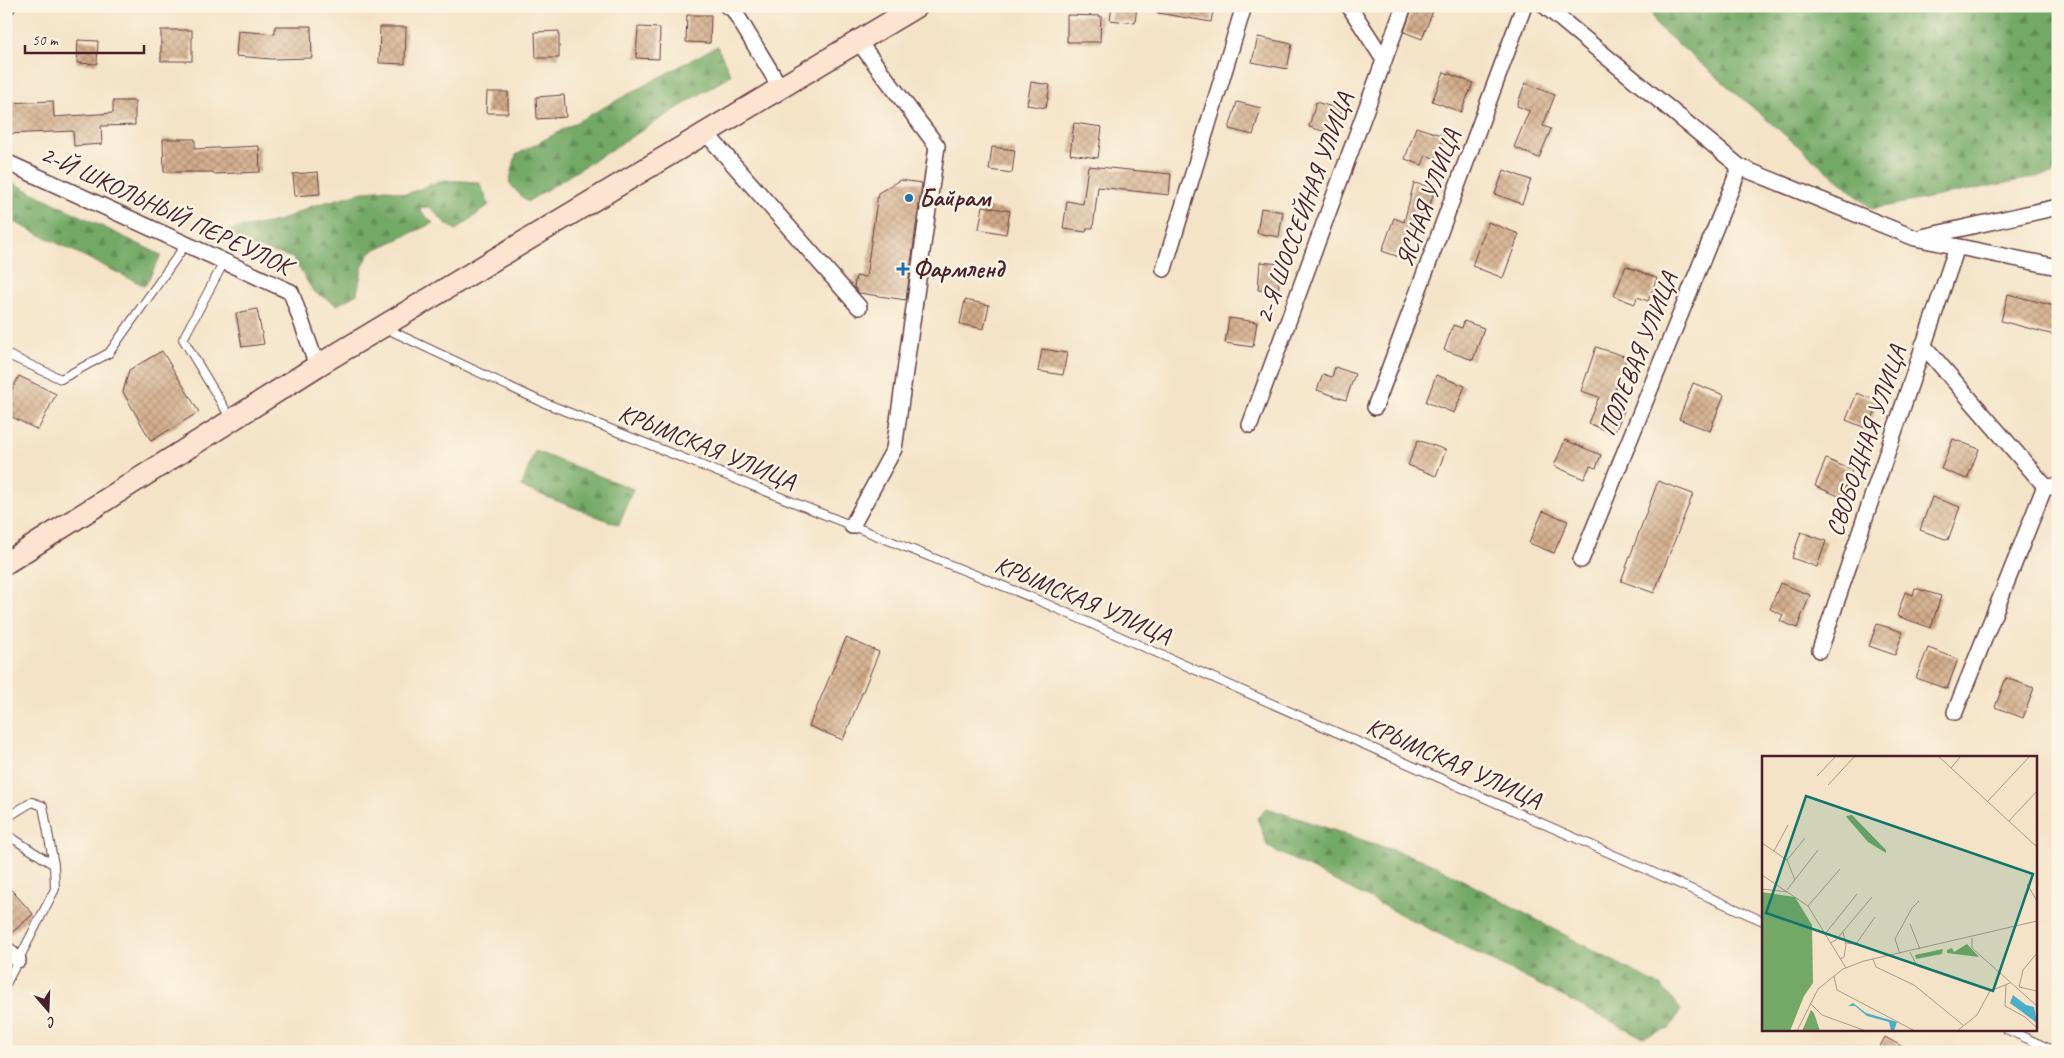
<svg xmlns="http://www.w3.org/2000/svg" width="2064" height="1058" font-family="Caveat,sans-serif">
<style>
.forest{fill:url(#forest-firs);stroke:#5e6448}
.building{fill:url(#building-cross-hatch)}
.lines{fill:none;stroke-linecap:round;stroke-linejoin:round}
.lane-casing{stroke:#643c42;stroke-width:10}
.street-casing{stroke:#643c42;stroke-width:18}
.secondary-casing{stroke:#643c42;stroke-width:24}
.lane{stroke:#fff;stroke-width:8}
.street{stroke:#fff;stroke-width:15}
.secondary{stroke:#fde4d1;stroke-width:21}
.poi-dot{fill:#1f6fb2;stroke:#fcf5e5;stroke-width:2}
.labels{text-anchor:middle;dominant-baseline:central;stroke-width:5;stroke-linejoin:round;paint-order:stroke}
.poi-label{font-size:25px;font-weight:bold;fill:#4a1f2b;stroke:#fcf5e5;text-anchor:start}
.street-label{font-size:25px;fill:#4a1f2b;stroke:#fcf5e5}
.inset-road{fill:none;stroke:#b09589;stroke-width:1}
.view{fill:#0f766e;fill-opacity:0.15;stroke:#0f766e;stroke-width:2.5}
.inset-edge{fill:none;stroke:#4a1f2b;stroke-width:2.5}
</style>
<defs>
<pattern id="forest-firs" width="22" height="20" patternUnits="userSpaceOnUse" patternTransform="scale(1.25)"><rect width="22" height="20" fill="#73a966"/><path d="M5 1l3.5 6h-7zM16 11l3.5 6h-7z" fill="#608954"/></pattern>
<pattern id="building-cross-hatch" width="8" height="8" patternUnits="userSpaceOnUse" patternTransform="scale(1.25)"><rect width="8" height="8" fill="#d1ab89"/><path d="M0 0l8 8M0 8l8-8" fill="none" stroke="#ac8b70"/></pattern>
</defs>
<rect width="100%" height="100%" fill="#fcf5e5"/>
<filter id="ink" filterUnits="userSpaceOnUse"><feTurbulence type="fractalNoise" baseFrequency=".02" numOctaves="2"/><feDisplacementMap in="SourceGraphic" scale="10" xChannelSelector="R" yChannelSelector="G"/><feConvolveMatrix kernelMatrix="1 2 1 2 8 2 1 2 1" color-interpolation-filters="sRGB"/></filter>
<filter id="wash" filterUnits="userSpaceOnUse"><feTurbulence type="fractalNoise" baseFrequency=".0096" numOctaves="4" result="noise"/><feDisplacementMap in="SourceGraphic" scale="20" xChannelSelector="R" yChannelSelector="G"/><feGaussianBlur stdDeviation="1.12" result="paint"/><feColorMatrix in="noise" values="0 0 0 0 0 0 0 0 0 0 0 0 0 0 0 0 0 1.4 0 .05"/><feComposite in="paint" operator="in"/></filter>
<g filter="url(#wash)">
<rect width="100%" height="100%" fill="#f4e3c7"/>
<g class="forest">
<polygon points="1649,6 2058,6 2058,173 1872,209 1657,26"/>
<polygon points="717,46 731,75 527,202 509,183 516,155"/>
<polygon points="443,180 479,182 489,205 456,230 445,223 430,207 418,208 433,223 370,252 362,268 357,294 337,305 313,291 293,258 263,249 210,239 219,232 279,221 312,206 367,191 387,189 406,194"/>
<polygon points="9,181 161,255 145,286 6,218 6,188"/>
<polygon points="535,451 633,489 619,525 521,487"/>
<polygon points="1267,808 1429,862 1662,987 1681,1010 1669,1029 1642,1037 1268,847 1257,818"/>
</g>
<g id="blocks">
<g class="building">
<polygon points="1112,6 1137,6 1135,23 1110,20"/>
<polygon points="1159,6 1214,6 1211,22 1158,13"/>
<polygon points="1413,6 1435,6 1422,39 1404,32"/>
<polygon points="687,15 711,15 710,43 686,42"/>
<polygon points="1067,15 1101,16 1100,42 1067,42"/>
<polygon points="275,26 311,26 312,58 271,59 236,56 238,31 275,34"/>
<polygon points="380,27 406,27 405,64 379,63"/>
<polygon points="638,27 660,28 659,59 636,58"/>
<rect x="161" y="30" width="31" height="31"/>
<polygon points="559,31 559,58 536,58 535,32"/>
<polygon points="1258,37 1292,44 1287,69 1252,62"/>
<polygon points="78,40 98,41 97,64 77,63"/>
<polygon points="1444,72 1473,83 1461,112 1432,101"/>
<polygon points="1031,82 1050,85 1046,108 1027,105"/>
<polygon points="1525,83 1555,95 1543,126 1551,129 1539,158 1514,147 1529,111 1517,106"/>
<polygon points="487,92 508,92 508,113 486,113"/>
<polygon points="564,95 566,117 537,119 536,97"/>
<polygon points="53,101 54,117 113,113 113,101 135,101 135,125 101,126 102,144 74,146 73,131 6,134 6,103"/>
<polygon points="1237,102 1261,108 1253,135 1229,129"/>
<polygon points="1316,102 1342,110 1334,134 1309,127"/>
<polygon points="1074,123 1102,127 1098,158 1070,154"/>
<polygon points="1416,127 1444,136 1436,159 1426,155 1422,165 1405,159"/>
<polygon points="163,139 195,139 195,149 259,146 260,172 214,174 213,172 164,172"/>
<polygon points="992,147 1015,150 1012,173 989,170"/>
<polygon points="1088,166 1171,174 1169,195 1098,187 1093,228 1087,228 1086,232 1063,229 1067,201 1083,204"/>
<polygon points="1504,170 1531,180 1522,204 1495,194"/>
<polygon points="318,172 320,194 295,196 293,174"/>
<polygon points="900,180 922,183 906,300 859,293 854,287 856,276 866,277 878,193"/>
<polygon points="1414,183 1435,188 1429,209 1424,207 1405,259 1382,251 1394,218 1404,222"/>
<polygon points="983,206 1010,211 1006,234 979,229"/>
<polygon points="1261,208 1283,212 1279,237 1257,233"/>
<polygon points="1488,222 1519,234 1503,278 1472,266"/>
<polygon points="1260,262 1281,264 1278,292 1258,290"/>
<polygon points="1626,266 1657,278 1648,301 1637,297 1635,304 1614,296"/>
<polygon points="2008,294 2058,307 2058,336 2001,321"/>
<polygon points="965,300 989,305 984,329 960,324"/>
<polygon points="257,309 264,344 242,347 236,313"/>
<polygon points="1229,318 1257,322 1253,347 1225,343"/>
<polygon points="1464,321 1484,328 1473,360 1444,350 1453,325 1462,328"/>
<polygon points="1596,347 1627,357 1610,405 1624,411 1614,434 1588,423 1599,397 1581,391"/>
<polygon points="1042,349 1067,353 1063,375 1038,371"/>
<polygon points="162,351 199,412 151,441 123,392 129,370"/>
<polygon points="1335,367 1355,374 1346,400 1317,390 1323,374 1332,377"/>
<polygon points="1436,375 1465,386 1454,413 1426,402"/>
<polygon points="19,376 56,394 38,430 6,414 6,401"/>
<polygon points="1693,383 1724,395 1710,431 1679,419"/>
<polygon points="1857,393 1879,402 1868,429 1846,420"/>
<polygon points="1953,439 1979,449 1967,479 1941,469"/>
<polygon points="1418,440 1446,450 1436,476 1408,465"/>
<polygon points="1565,440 1601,455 1596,468 1590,466 1584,479 1554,466"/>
<polygon points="1826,459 1852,470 1841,497 1815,486"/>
<polygon points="1658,481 1693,494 1654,593 1621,581"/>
<polygon points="1932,497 1960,507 1948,540 1920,530"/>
<polygon points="1543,511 1568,521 1554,553 1529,543"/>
<polygon points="1801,532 1826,541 1817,567 1792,558"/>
<polygon points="1780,583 1810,595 1797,628 1780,621 1783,615 1770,609"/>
<polygon points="1915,588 1941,596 1931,628 1897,616 1905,592 1913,595"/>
<polygon points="1877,624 1903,632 1895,655 1869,646"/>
<polygon points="846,638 879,652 843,740 809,726"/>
<polygon points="1928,648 1958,659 1947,689 1916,678"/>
<polygon points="2006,678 2034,688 2023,718 1995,707"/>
<polygon points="6,884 33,914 6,938"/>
<polygon points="1885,1037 1912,1052 1877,1052"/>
</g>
</g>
</g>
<g filter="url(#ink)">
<use href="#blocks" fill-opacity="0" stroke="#643c42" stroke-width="1"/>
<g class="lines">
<g class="lane-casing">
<g id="lane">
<polyline points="224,262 183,339 231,419"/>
<polyline points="387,329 540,401 1033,598 1763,921"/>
<polyline points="6,354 61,379 109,353 186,244"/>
<polyline points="6,818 32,802 43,806 54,865 55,889 6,984"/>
<polyline points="6,834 54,865"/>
<polyline points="2006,1029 2057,1052"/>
</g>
</g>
<g class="street-casing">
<g id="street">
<polyline points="727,6 733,9 780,87"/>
<polyline points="1349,6 1384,60"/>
<polyline points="1545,6 1740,167 1915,238 2058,267"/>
<polyline points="6,8 8,6"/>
<polyline points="705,132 859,307"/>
<polyline points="6,162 291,292 317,366"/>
<polyline points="1922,237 2058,207"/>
<polyline points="1164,269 1244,6"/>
<polyline points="1923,345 2045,486 2058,488"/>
<polyline points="1375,407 1524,6"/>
<polyline points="1250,425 1404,6"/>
<polyline points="852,526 894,449 937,146 858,41"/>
<polyline points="1581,560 1740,167"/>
<polyline points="1820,650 1957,247"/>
<polyline points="1955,712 2045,486"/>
<polyline points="6,949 18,960"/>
</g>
</g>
<g class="secondary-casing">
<polyline id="secondary" points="6,563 317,366 917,6"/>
</g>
<use href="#lane" class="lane"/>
<use href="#street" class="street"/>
<use href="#secondary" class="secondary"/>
</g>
</g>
<g class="poi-dot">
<circle cx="909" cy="198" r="5"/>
<path d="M900.5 261.5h5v5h5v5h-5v5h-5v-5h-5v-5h5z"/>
</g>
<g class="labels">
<g class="poi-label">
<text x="919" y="198">Байрам</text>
<text x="913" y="269">Фармленд</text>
</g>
<g class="street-label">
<text transform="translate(1428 198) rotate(-70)">ЯСНАЯ УЛИЦА</text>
<text transform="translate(1304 208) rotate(-70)">2-Я ШОССЕЙНАЯ УЛИЦА</text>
<text transform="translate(166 210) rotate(25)">2-Й ШКОЛЬНЫЙ ПЕРЕУЛОК</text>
<text transform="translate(1638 354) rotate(-68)">ПОЛЕВАЯ УЛИЦА</text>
<text transform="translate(1866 441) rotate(-71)">СВОБОДНАЯ УЛИЦА</text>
<text transform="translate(707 447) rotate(22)">КРЫМСКАЯ УЛИЦА</text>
<text transform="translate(1083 600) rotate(23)">КРЫМСКАЯ УЛИЦА</text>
<text transform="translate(1454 763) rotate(24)">КРЫМСКАЯ УЛИЦА</text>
</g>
</g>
<g transform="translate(1762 756)">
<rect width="275" height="275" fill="#f4e3c7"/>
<path d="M90,59L124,94V97L106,86L86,63L84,60ZM0,136L33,141L50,169L51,227L42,240L28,275H0ZM205,188L217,201L185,197V194L190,192L192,196ZM181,193L180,198L154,203L153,199ZM49,254L52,257L58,275H40Z" fill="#73a966"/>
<path d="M251,239L264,249L272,251L275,267L248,247ZM91,247L104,257L135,266L132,275H129L127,266L105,260L93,250H86Z" fill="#49afc9"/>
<path class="inset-road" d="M176,0L275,91M189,12L199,0M55,20L74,0M66,29L93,0M225,46L268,0M247,65L275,35M0,87L25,104L33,124M12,95L26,69M25,104L43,82M0,119L46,150L84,212M265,128L275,145M0,133L26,136M25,134L56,94M46,150L78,113M148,168L158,193M63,178L95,138M210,182V192L275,250M68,187L74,184L110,141M84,187L94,188L113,161M148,196L155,210L228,235M138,198L133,183L150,152L157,145M78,203L82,201L84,189L81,176M111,203L114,211L152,229L201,269M72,220L75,234L153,275M244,229L243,250L263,261L275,272M257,231L261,214L275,197M257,231L275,235M48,247L60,259L104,275M35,275L56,233L81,213L102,205L275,165M195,275L215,259L228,235L248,227"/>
<path class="view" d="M44,40L271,118L231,235L4,157Z"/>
<rect width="275" height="275" class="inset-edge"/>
</g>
<rect width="2064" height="1058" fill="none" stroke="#fcf5e5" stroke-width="25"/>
<g transform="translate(48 1010) rotate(161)" stroke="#fcf5e5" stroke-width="4" paint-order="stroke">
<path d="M0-4L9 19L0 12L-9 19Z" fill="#4a1f2b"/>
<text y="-8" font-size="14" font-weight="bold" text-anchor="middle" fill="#4a1f2b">С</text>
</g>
<path d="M25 45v8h119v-8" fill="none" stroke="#4a1f2b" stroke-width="2.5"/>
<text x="32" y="45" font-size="15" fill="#4a1f2b" stroke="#fcf5e5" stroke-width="4" paint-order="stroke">50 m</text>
</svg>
